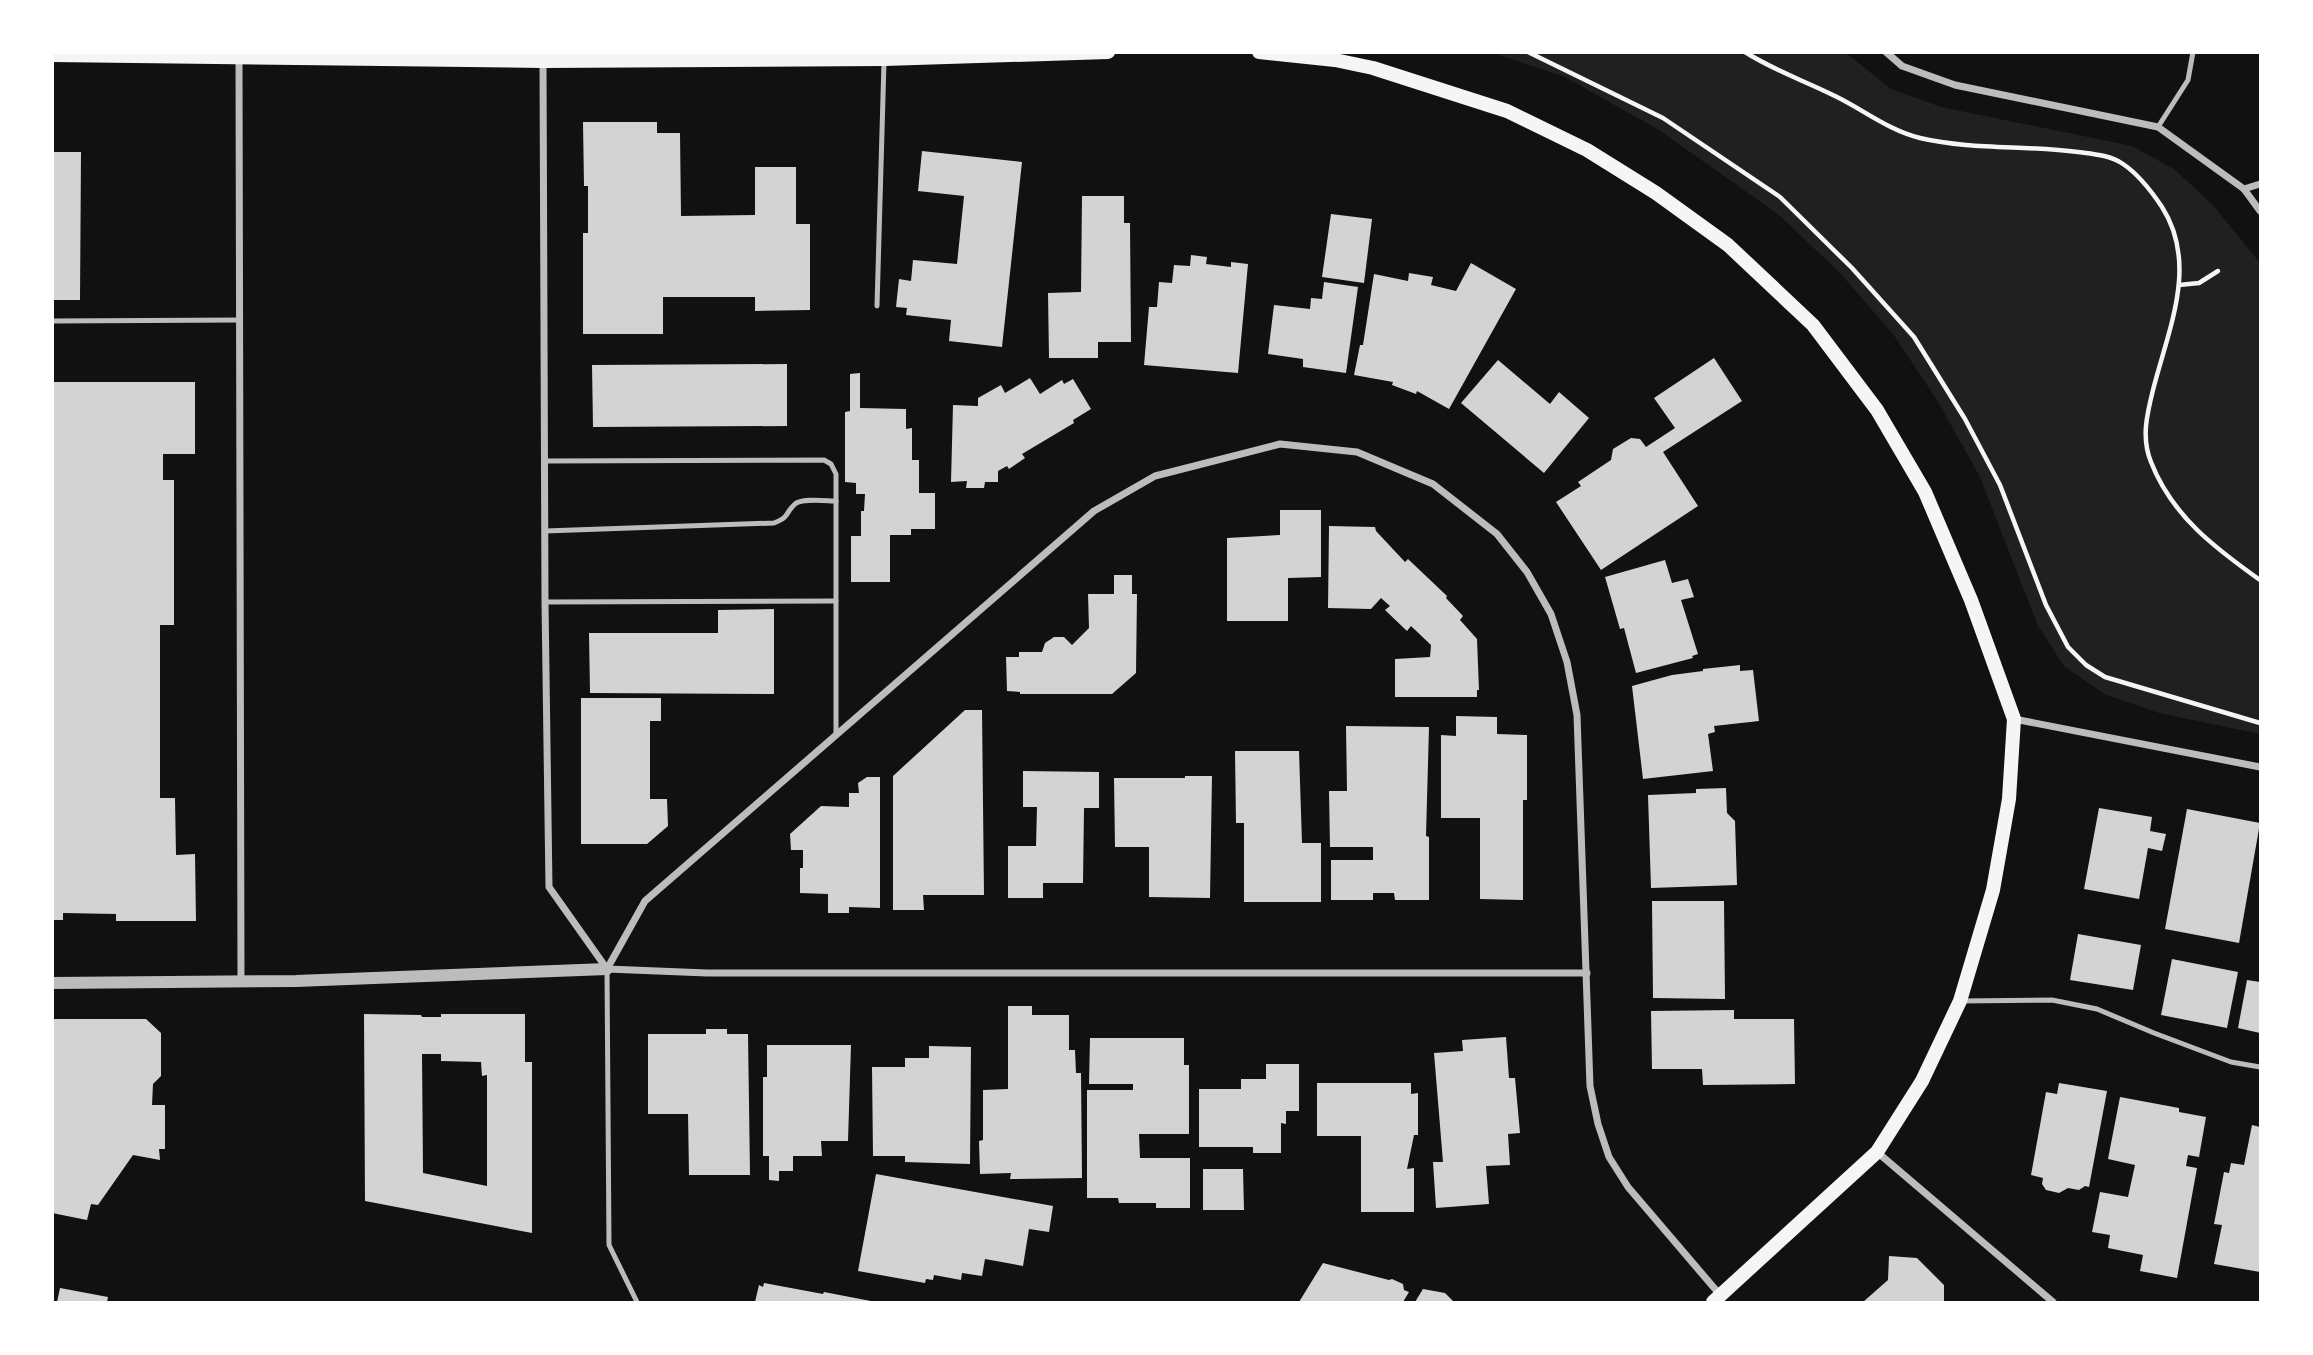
<svg xmlns="http://www.w3.org/2000/svg" width="2313" height="1355" font-family="'Public Sans',sans-serif">
<style>
.green{fill:#202020}
.building{fill:#d3d3d3;fill-rule:evenodd}
.lines{fill:none;stroke-linecap:round;stroke-linejoin:round}
.path{stroke:#f5f5f5;stroke-width:4.5}
.service{stroke:#bcbcbc;stroke-width:5}
.minor{stroke:#bcbcbc;stroke-width:7}
.tertiary{stroke:#bcbcbc;stroke-width:12}
.secondary{stroke:#f5f5f5;stroke-width:14}
</style>
<rect width="100%" height="100%" fill="#111"/>
<polygon class="green" points="1493,53 1846,53 1891,89 1941,107 2132,146 2174,169 2212,204 2260,263 2260,734 2159,713 2104,694 2064,666 2038,626 1980,477 1937,400 1893,334 1840,273 1779,215 1659,130 1565,77"/>
<g class="building">
<polygon points="583,122 657,122 657,133 680,133 681,216 755,215 755,167 796,167 796,224 810,224 810,310 755,311 755,297 663,297 663,334 583,334 583,233 588,233 588,186 584,186"/>
<polygon points="922,151 1022,162 1002,347 949,341 951,320 906,315 907,308 896,307 899,279 911,281 913,260 957,264 964,196 918,191"/>
<polygon points="52,152 81,152 80,300 52,300"/>
<polygon points="1082,196 1124,196 1124,223 1130,223 1131,342 1098,342 1098,358 1049,358 1048,293 1081,292"/>
<polygon points="1331,214 1372,219 1364,283 1322,277"/>
<polygon points="1191,255 1207,257 1206,264 1231,267 1231,262 1248,264 1238,373 1144,365 1149,307 1157,307 1159,282 1172,283 1174,265 1190,266"/>
<polygon points="1471,263 1516,289 1449,409 1417,391 1416,394 1392,385 1393,382 1354,375 1360,345 1363,345 1374,274 1408,281 1409,273 1433,277 1431,285 1456,291"/>
<polygon points="1324,282 1358,287 1346,373 1303,367 1303,359 1268,354 1274,305 1310,309 1311,298 1322,299"/>
<polygon points="1714,358 1742,401 1663,452 1698,506 1601,570 1556,502 1581,486 1578,482 1611,460 1613,449 1631,438 1640,439 1646,447 1675,428 1654,398"/>
<polygon points="1498,360 1550,404 1559,392 1589,418 1544,473 1461,403"/>
<polygon points="787,364 787,426 593,427 592,365"/>
<polygon points="860,373 860,408 906,409 906,429 912,428 912,460 919,460 919,493 935,493 935,529 911,529 911,535 890,535 890,582 851,582 851,536 861,536 861,511 864,511 865,494 856,494 856,483 845,482 845,412 850,411 850,374"/>
<polygon points="1030,378 1040,394 1062,380 1064,384 1073,379 1091,409 1073,420 1074,423 1022,454 1025,458 1009,469 1007,466 998,471 998,482 985,482 984,488 966,488 967,481 951,482 953,405 978,406 978,398 1001,385 1005,393"/>
<polygon points="52,382 195,382 195,454 163,454 163,480 174,480 174,625 160,625 160,798 175,798 176,855 195,854 196,921 116,921 116,914 63,913 63,920 52,920"/>
<polygon points="1280,510 1321,510 1321,577 1288,578 1288,621 1227,621 1227,538 1280,535"/>
<polygon points="1329,526 1375,527 1376,531 1405,562 1408,559 1447,596 1446,598 1463,616 1460,620 1477,639 1479,690 1477,690 1477,697 1395,697 1395,659 1430,657 1431,645 1411,626 1407,631 1385,610 1390,606 1381,598 1371,609 1328,608"/>
<polygon points="1665,560 1672,583 1688,579 1694,597 1681,600 1698,654 1692,656 1693,658 1636,673 1624,628 1620,629 1605,577"/>
<polygon points="1114,575 1132,575 1132,594 1137,594 1136,673 1112,694 1020,694 1020,692 1007,691 1006,657 1019,657 1019,652 1042,652 1045,643 1054,637 1064,637 1072,645 1089,628 1088,594 1114,594"/>
<polygon points="774,609 774,694 590,693 589,633 718,633 718,610"/>
<polygon points="1740,665 1740,671 1753,670 1759,721 1714,726 1715,732 1708,734 1713,771 1643,779 1632,686 1672,675 1703,671 1703,669"/>
<polygon points="581,698 661,698 661,721 650,721 650,799 667,799 668,826 647,844 581,844"/>
<polygon points="965,710 982,710 984,895 923,895 924,910 893,910 893,776"/>
<polygon points="1456,716 1497,717 1497,734 1527,735 1527,800 1523,800 1523,900 1480,899 1480,818 1441,818 1441,735 1456,736"/>
<polygon points="1346,726 1429,727 1426,836 1429,837 1429,900 1395,900 1394,893 1373,893 1373,900 1331,900 1331,860 1373,860 1373,847 1330,847 1329,791 1347,791"/>
<polygon points="1235,751 1299,751 1302,843 1321,843 1321,902 1244,902 1244,823 1236,823"/>
<polygon points="1023,771 1099,772 1099,808 1084,808 1083,883 1043,883 1043,898 1008,898 1008,846 1036,846 1037,807 1023,807"/>
<polygon points="1185,776 1212,776 1210,898 1149,897 1149,847 1115,847 1114,778 1185,778"/>
<polygon points="867,777 880,777 880,908 849,907 849,913 828,913 828,894 800,893 800,868 803,868 803,850 791,850 790,834 821,806 849,807 849,793 859,793 858,783"/>
<polygon points="1726,788 1727,813 1735,821 1737,885 1651,888 1648,795 1696,793 1696,789"/>
<polygon points="2099,808 2152,817 2150,831 2166,834 2162,851 2148,848 2139,899 2084,889"/>
<polygon points="2187,809 2260,823 2239,943 2165,929"/>
<polygon points="1652,901 1724,901 1725,999 1653,998"/>
<polygon points="2078,934 2141,945 2133,990 2070,980"/>
<polygon points="2172,959 2238,972 2227,1028 2161,1015"/>
<polygon points="2247,980 2260,982 2260,1033 2238,1028"/>
<polygon points="1008,1006 1032,1006 1032,1015 1069,1015 1069,1050 1075,1050 1076,1073 1081,1073 1082,1178 1010,1179 1011,1173 980,1174 979,1141 983,1140 983,1090 1008,1089"/>
<polygon points="1734,1010 1734,1019 1794,1019 1795,1084 1703,1085 1702,1069 1652,1069 1651,1011"/>
<path d="M364,1014L421,1015L422,1017H441V1014H525V1062H532V1233L365,1201ZM422,1054H441V1061L481,1062L482,1076L487,1075V1186L423,1173Z"/>
<polygon points="52,1019 146,1019 161,1033 161,1076 153,1084 152,1105 165,1105 165,1149 159,1149 160,1160 133,1155 98,1205 91,1204 87,1220 52,1213"/>
<polygon points="706,1029 727,1029 727,1034 748,1034 750,1175 689,1175 688,1114 648,1114 648,1034 706,1034"/>
<polygon points="1506,1037 1509,1078 1515,1078 1520,1133 1508,1134 1510,1165 1486,1166 1489,1204 1436,1208 1433,1162 1443,1162 1434,1053 1463,1051 1462,1040"/>
<polygon points="1090,1038 1184,1038 1184,1065 1189,1065 1189,1134 1139,1134 1140,1158 1190,1158 1190,1208 1156,1208 1156,1203 1119,1203 1118,1198 1087,1198 1087,1090 1133,1090 1133,1084 1089,1084"/>
<polygon points="767,1045 851,1045 848,1141 821,1141 822,1156 793,1156 793,1171 779,1171 779,1181 769,1180 769,1156 763,1156 763,1077 767,1077"/>
<polygon points="929,1046 971,1047 970,1164 905,1162 905,1156 873,1156 872,1067 905,1067 905,1058 929,1058"/>
<polygon points="1266,1064 1299,1064 1299,1111 1286,1111 1286,1124 1281,1123 1281,1153 1253,1153 1253,1147 1199,1147 1199,1089 1241,1089 1241,1079 1266,1079"/>
<polygon points="1317,1083 1411,1083 1411,1094 1418,1093 1418,1135 1414,1135 1407,1169 1414,1168 1414,1212 1361,1212 1361,1136 1317,1136"/>
<polygon points="2059,1083 2107,1091 2089,1187 2085,1186 2079,1190 2068,1188 2059,1193 2046,1190 2042,1184 2043,1178 2031,1175 2046,1092 2057,1094"/>
<polygon points="2120,1097 2179,1108 2179,1112 2206,1117 2199,1157 2188,1155 2186,1166 2197,1168 2177,1278 2140,1271 2143,1255 2108,1248 2110,1235 2092,1232 2100,1192 2128,1197 2135,1165 2108,1159"/>
<polygon points="2252,1125 2260,1127 2260,1272 2214,1264 2222,1225 2214,1224 2224,1172 2229,1173 2231,1163 2244,1165"/>
<polygon points="1203,1169 1243,1169 1244,1210 1203,1210"/>
<polygon points="876,1174 1053,1206 1049,1232 1029,1229 1023,1266 985,1259 982,1276 962,1273 961,1280 934,1275 933,1280 926,1279 925,1283 858,1271"/>
<polygon points="1889,1256 1917,1258 1944,1285 1944,1302 1863,1302 1888,1280"/>
<polygon points="1323,1263 1389,1280 1392,1279 1403,1284 1404,1290 1409,1292 1403,1302 1299,1302"/>
<polygon points="764,1283 823,1294 824,1292 876,1302 755,1302 759,1285 763,1287"/>
<polygon points="60,1288 108,1297 107,1302 57,1302"/>
<polygon points="1423,1289 1445,1293 1454,1302 1415,1302"/>
</g>
<g class="lines">
<g class="path">
<polyline points="1528,52 1663,118 1780,197 1852,268 1914,337 1965,419 2000,485 2046,605 2068,647 2086,665 2105,677 2260,723"/>
<path d="M1745,52C1773,70 1805,81 1835,96C1864,110 1888,130 1920,138C1971,150 2026,145 2078,152C2093,154 2110,155 2123,164C2138,174 2152,192 2162,207C2199,265 2168,330 2153,390C2147,414 2141,438 2151,462C2172,516 2215,548 2260,580"/>
<polyline points="2179,285 2199,283 2218,271"/>
</g>
<g class="service">
<polyline points="2158,127 2188,80 2193,52"/>
<polyline points="877,306 884,62"/>
<polyline points="52,321 240,320"/>
<polyline points="545,461 824,460 831,464 836,474 836,734"/>
<path d="M545,531L774,523C791,516 784,514 795,504C801,498 827,501 836,501"/>
<polyline points="545,602 836,601"/>
<polyline points="607,969 609,1245 637,1302"/>
<polyline points="1960,1001 2052,1000 2097,1009 2154,1033 2231,1062 2260,1067"/>
</g>
<g class="minor">
<polyline points="1886,52 1902,66 1955,85 2158,127 2244,189 2260,211"/>
<polyline points="239,58 241,982"/>
<polyline points="543,61 545,602 549,887 607,969"/>
<polyline points="2244,189 2260,184"/>
<polyline points="2014,719 2260,767"/>
<polyline points="607,969 645,901 1094,511 1155,476 1280,444 1357,452 1433,484 1497,534 1527,572 1551,614 1567,662 1577,715 1590,1086 1598,1124 1609,1157 1628,1187 1721,1296"/>
<polyline points="607,969 707,973 1587,973"/>
<polyline points="1877,1152 2053,1302"/>
</g>
<polyline class="tertiary" points="52,983 296,981 607,969"/>
<g class="secondary">
<polyline points="1259,52 1335,60 1373,68 1507,111 1587,150 1656,193 1728,245 1813,325 1877,410 1925,492 1971,600 2014,719 2009,799 1993,890 1960,1001 1922,1081 1877,1152 1713,1302"/>
<polyline points="52,55 543,61 884,59 1108,52"/>
</g>
</g>
<rect width="2313" height="1355" fill="none" stroke="#ffffff" stroke-width="108"/>
</svg>
